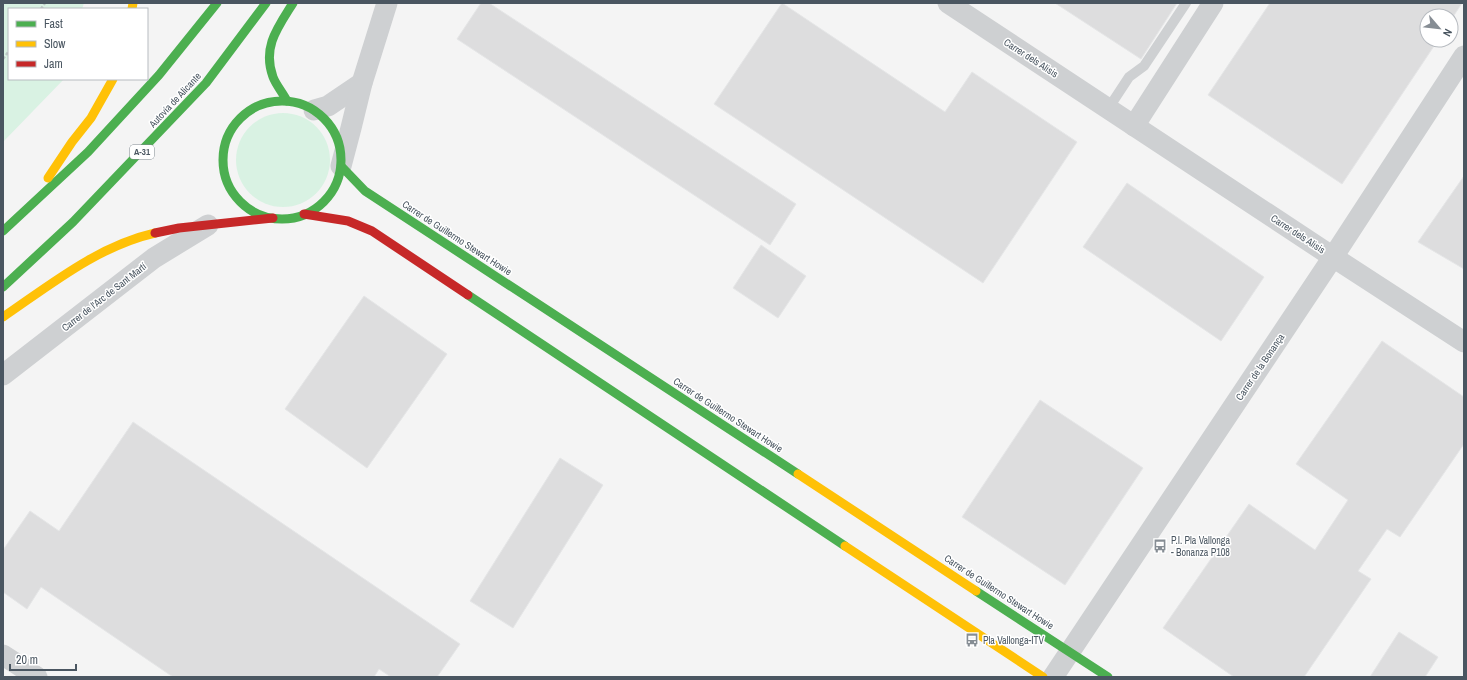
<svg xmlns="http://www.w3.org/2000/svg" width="1467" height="680" font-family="'Archivo Narrow',sans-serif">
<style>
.green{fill:#d9f2e3}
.building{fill:#ddddde;stroke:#e5e6e7}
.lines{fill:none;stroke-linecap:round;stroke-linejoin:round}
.path{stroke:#bcc7c4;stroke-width:2.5;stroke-dasharray:3 2;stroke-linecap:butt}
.lane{stroke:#ced0d2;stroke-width:10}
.street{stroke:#ced0d2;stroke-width:21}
.fast{stroke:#4caf50;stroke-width:9}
.slow{stroke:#ffc107;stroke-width:9}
.jam{stroke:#c62828;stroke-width:9}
.labels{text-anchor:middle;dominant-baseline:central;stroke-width:3;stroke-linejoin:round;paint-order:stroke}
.shield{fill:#fff;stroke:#808990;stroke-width:1}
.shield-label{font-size:9px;font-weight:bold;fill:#4a5661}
.street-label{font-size:10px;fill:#4a5661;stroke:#fff}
.poi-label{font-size:10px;fill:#4a5661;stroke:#fff;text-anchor:start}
</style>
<rect width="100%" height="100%" fill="#f4f4f4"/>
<g class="green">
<polygon points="3,3 84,3 82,9 9,9 9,79 64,79 3,142"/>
<circle cx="283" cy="160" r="47"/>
</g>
<g class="building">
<polygon points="481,3 489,3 796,204 770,245 457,39"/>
<polygon points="782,3 945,112 972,72 1077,142 983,283 714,104"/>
<polygon points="1055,3 1177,3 1141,59"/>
<polygon points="1270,3 1462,3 1451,20 1451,16 1427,16 1427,40 1438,40 1342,184 1208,95"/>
<polygon points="1464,176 1464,269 1418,242"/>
<polygon points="1127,183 1264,277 1221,341 1083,247"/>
<polygon points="761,245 806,276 778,318 733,288"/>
<polygon points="364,296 447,354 367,468 285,409"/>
<polygon points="1382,341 1464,397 1464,444 1400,537 1387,529 1358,571 1371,579 1304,677 1234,677 1163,628 1249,504 1315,550 1348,500 1296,464"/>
<polygon points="1040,400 1143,468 1065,585 962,517"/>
<polygon points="133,422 460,644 437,677 391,677 379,669 374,677 173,677 41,587 27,609 3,592 3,550 30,511 59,531"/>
<polygon points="560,458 603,485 513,628 470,601"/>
<polygon points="1399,632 1438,657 1425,677 1370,677"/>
</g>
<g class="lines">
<g class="path">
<polyline points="41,9 45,3"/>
<polyline points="3,59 9,51"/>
</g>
<polyline class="lane" points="1108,109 1129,77 1144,66 1186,3"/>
<g class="street">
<polyline points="948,3 1333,257 1464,342"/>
<polyline points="314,110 328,106 362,83"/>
<polyline points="1134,126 1213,3"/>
<polyline points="341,166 351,128 362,83 387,3"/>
<polyline points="3,375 154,258 208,225"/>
<polyline points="3,655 37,677"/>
<polyline points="1053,677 1333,257 1464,56"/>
</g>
<g class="fast">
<path d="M287,101C283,93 276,85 273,77C262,47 278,27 293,3"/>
<circle cx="282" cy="160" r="59"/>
<polyline points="341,166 365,191 798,474"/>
<polyline points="3,231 88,152 159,75 217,3"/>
<polyline points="3,287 73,222 206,83 266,3"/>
<polyline points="468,295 845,546"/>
<polyline points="976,591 1108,677"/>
</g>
<g class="slow">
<polyline points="132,9 133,3"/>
<polyline points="48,178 72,142 91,118 113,79"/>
<path d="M3,317C50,285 98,246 155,233"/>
<polyline points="798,474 976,591"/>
<polyline points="845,546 1043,677"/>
</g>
<g class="jam">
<polyline points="304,214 348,221 372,231 468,295"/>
<polyline points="155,233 179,228 273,218"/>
</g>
</g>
<defs>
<g id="bus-bare" transform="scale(1.08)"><path d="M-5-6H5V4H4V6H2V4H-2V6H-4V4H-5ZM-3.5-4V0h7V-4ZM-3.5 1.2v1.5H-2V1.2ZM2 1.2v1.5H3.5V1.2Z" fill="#868d94" stroke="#fff" stroke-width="2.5" paint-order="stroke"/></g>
</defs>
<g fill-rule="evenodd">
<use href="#bus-bare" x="1160" y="546"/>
<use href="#bus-bare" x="972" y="640"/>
</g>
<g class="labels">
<rect class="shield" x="130" y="145" width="24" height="14" rx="3"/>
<g class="shield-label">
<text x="142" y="152">A-31</text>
</g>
<g class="street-label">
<text transform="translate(1031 58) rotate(33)">Carrer dels Alisis</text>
<text transform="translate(175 100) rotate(-47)">Autovía de Alicante</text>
<text transform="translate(1298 234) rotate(33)">Carrer dels Alisis</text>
<text transform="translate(457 238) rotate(33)">Carrer de Guillermo Stewart Howie</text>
<text transform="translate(104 297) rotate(-38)">Carrer de l'Arc de Sant Martí</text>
<text transform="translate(1260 367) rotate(-56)">Carrer de la Bonança</text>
<text transform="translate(728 415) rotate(33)">Carrer de Guillermo Stewart Howie</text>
<text transform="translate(999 592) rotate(33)">Carrer de Guillermo Stewart Howie</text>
</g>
<g class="poi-label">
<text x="1171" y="540">P.I. Pla Vallonga<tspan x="1171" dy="12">- Bonanza P108</tspan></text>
<text x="983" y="640">Pla Vallonga-ITV</text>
</g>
</g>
<rect width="1467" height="680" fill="none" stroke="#4a5661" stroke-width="8"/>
<rect x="8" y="8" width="140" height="72" fill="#ffffff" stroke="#b7bbc0"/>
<rect x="16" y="21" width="20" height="6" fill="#4caf50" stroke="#b7bbc0"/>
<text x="44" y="28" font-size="12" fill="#4a5661">Fast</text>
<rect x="16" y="41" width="20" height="6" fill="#ffc107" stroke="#b7bbc0"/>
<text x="44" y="48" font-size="12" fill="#4a5661">Slow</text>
<rect x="16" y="61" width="20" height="6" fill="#c62828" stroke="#b7bbc0"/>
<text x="44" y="68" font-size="12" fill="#4a5661">Jam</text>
<g transform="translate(1439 28) rotate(118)"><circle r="19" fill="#ffffff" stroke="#b7bbc0"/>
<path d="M0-3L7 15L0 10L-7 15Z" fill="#868d94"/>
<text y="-6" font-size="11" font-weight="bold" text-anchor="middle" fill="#4a5661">N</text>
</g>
<path d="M10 664v6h66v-6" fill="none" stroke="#4a5661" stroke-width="2"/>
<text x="16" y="664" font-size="12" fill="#4a5661" stroke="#ffffff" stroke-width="3" paint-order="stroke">20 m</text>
</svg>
